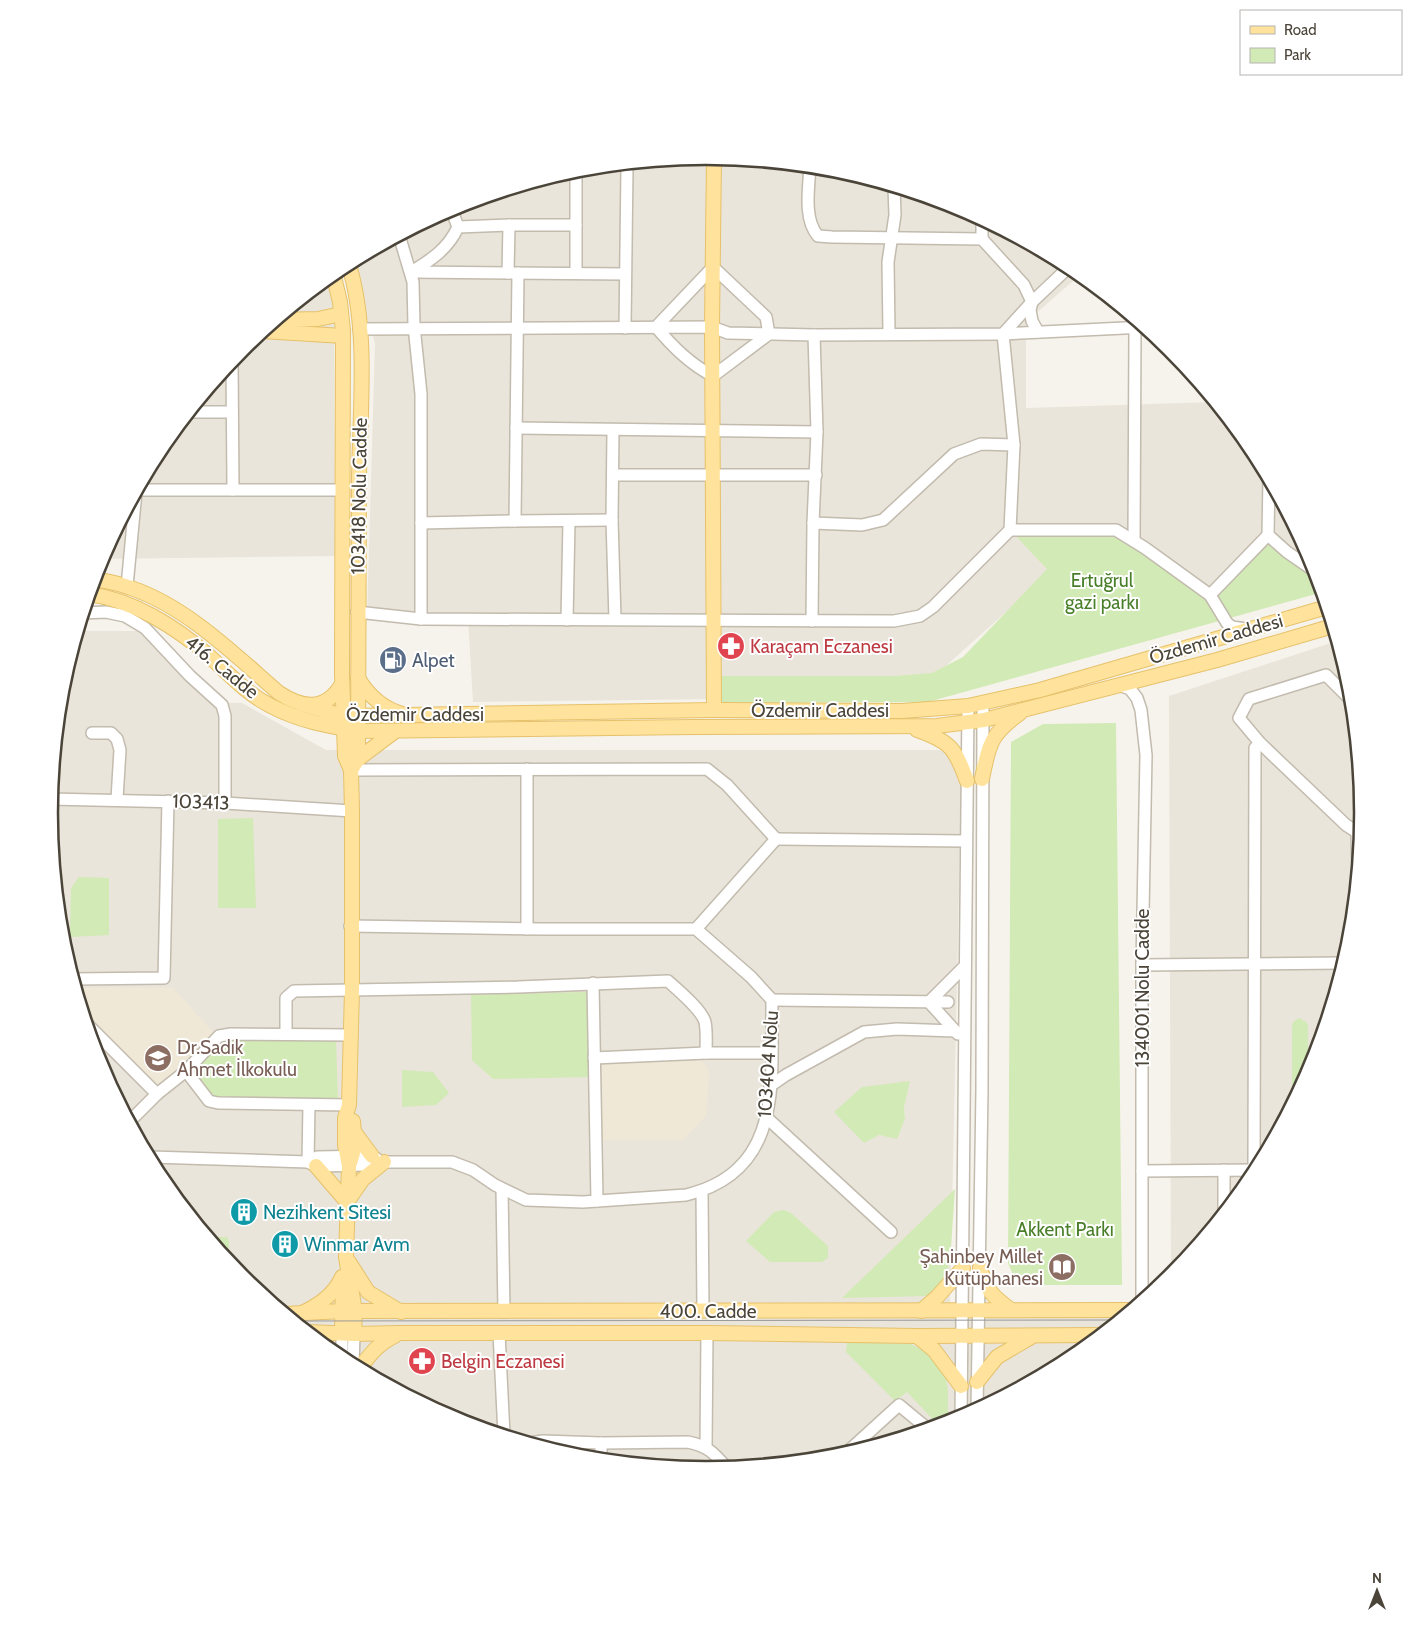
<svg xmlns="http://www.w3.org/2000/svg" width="1412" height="1626" font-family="Cabin,sans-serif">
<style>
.residential{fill:#eae5da;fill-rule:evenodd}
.education{fill:#efe8d6}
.green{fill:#d2eab5}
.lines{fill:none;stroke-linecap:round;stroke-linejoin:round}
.minor-casing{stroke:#c2bbae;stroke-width:14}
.major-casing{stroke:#e6c16a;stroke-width:16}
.minor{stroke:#fff;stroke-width:11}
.major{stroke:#ffe39c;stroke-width:14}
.tram{stroke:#9a9a9a;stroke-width:1}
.labels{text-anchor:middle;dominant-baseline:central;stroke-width:4;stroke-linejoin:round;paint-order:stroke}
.street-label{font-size:19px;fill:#4b4439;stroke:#fff}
.park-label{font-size:19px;fill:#4a7f2a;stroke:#fff}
.health-label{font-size:19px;fill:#be3a42;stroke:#fff;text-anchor:start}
.service-label{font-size:19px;fill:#4e5e75;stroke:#fff;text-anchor:start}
.education-label{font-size:19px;fill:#785e54;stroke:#fff;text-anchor:start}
.culture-label{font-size:19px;fill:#0d838f;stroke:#fff;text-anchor:start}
.rim{fill:none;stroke:#4b4439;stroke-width:2.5}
</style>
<rect width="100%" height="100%" fill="#f6f3ec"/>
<g class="residential">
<polygon points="706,156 835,168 958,206 1071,267 1081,274 1026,322 1026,408 1215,402 1253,448 1314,563 1268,534 1203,602 1084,542 938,673 899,697 473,702 468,619 367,617 375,343 349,262 455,206 578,168"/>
<polygon points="328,277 334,298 335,556 100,559 160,448 241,348"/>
<path d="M78,631H142L213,702L242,703L326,750H962L950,1303L1141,1302L1071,1360L957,1420L834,1458L706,1470L577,1458L454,1420L341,1359L241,1278L229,1263V1241L227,1238L208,1237L159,1178L99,1064L61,941L49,813L61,684ZM909,1081L904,1107L905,1119L897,1138L879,1135Z"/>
<polygon points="1337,641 1351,685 1363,813 1351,942 1313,1065 1308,1075 1308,1026 1293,1098 1294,1100 1252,1178 1171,1277 1169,696"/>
</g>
<g class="education">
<polygon points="82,988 173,988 213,1032 163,1083 156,1086 82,1009"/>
<polygon points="698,1055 709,1071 706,1116 683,1140 603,1140 600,1059"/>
</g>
<g class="green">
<polygon points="1010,530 1116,530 1210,595 1268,535 1316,572 1323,592 928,702 714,703 714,676 896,676 932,673 963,657 1047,569"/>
<polygon points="1116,723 1122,1285 1044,1285 1013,1275 1008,1263 1011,742 1043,724"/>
<polygon points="253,818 256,908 218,908 218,819"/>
<polygon points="79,877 109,878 109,935 70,937 71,888"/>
<polygon points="587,992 589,1077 493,1079 472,1060 471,995"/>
<polygon points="1299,1018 1306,1022 1308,1026 1308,1075 1294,1100 1292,1095 1292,1026 1293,1022"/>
<polygon points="336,1040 338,1100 215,1099 199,1082 192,1070 196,1065 223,1041"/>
<polygon points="402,1070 433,1072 449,1093 436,1105 402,1107"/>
<polygon points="910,1081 904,1107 905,1119 897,1139 879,1135 864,1143 834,1112 862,1087"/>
<polygon points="955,1189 950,1261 943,1281 927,1296 842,1298"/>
<polygon points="784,1210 791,1213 828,1246 828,1258 822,1262 770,1262 746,1241 774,1212"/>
<polygon points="208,1237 227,1237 229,1241 229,1263"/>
<polygon points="847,1342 910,1344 928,1352 946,1377 948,1391 948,1423 939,1426 907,1392 895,1401 846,1352"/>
</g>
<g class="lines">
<g class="minor-casing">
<g id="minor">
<path d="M810,166C809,187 803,219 818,236L832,237L982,239L1024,285L1032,302L1030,310L1032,321L1038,332"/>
<polyline points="458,227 509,225 576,225"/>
<polyline points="399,235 413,282 414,326 421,394 421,619"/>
<polyline points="982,239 982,219"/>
<path d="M713,267L766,317L769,334L713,376C690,364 673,347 656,327Z"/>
<polyline points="411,272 625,274"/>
<path d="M411,272C431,260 448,249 458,227L451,208"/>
<polyline points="508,273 509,225"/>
<polyline points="518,273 515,521 612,520"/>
<polyline points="576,273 576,169"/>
<polyline points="625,328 627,168 630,163"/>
<polyline points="359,329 712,327 728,333 814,335 1003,334 1145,327"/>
<polyline points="889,333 888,262 895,215 894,187"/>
<polyline points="232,360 233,490"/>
<polyline points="189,412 232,412"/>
<polyline points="516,428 817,432"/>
<polyline points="613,430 612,520 615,619"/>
<polyline points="613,475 816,475"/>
<polyline points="137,490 342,490"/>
<polyline points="421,523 515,521"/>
<polyline points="813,523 862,525 883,520 954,454 981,444 1014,445"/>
<polyline points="1010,530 1116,530 1145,548 1210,595 1227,623 1232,627 1246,629"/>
<polyline points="1268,535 1287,552 1316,572"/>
<polyline points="1134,541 1135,327"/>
<polyline points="127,586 136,492"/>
<polyline points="1210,595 1268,535 1269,478"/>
<polyline points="357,612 421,619 894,621 920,616 933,607 1010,530 1014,445 1003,334 1032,302 1070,266"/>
<polyline points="83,613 106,612 125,616 145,628 190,676 222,705 225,716 225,803"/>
<polyline points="567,620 569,521"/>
<polyline points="812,621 813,523 817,432 814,335"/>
<polyline points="1119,685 1130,689 1137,698 1141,710 1146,755 1142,965 1142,1302"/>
<polyline points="1352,701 1326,675 1249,699 1239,718 1260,743 1346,825 1357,832"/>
<polyline points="92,733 111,733 117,739 120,750 117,799"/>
<polyline points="351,770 707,769 727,785 776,839 696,929"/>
<polyline points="50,799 225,803 352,811"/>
<polyline points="1357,832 1358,871"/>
<polyline points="776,839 966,841"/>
<polyline points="527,929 527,769"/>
<polyline points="1142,965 1344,963"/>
<polyline points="73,979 164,978 168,801"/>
<polyline points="593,983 597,1201"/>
<polyline points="75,986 78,995"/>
<polyline points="772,1000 948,1002"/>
<polyline points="86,1023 157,1094"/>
<path d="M286,1034V998L294,991L518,987L668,981C678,990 702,1010 705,1022C707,1032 706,1043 706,1053"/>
<polyline points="958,1034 929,1002 964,967"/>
<polyline points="594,1058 706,1053 771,1053"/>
<polyline points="186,1071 209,1101 218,1103 349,1105"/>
<polyline points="770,1086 786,1075 864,1032 897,1029 955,1031"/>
<polyline points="767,1118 891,1232"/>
<polyline points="129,1122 157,1094 186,1071 219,1036 231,1034 351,1035"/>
<path d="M147,1155L151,1157L308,1162L316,1166L370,1165L384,1162H452L473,1170L495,1185L526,1200L583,1202L686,1195C785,1171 771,1080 772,1000L751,977L696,929H542L350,926"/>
<polyline points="308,1162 317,1157 372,1156 377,1159"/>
<polyline points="308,1162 309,1105"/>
<polyline points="1224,1170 1224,1213"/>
<polyline points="1254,1170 1255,748 1260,743"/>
<polyline points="1142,1171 1257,1170"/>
<polyline points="502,1189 504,1312"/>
<polyline points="702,1191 703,1311"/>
<polyline points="342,1333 342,1360"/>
<polyline points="499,1333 504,1435"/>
<polyline points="353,1366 354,1334"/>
<polyline points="977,1410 982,1090 983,704"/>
<polyline points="961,1418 968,706"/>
<path d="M529,1443L543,1441L601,1443L688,1442C708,1446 714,1453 727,1468"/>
<polyline points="706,1448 707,1333"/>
<polyline points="844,1455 899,1405 928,1429"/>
<polyline points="601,1460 601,1443"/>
</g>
</g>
<g class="major-casing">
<g id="major">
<path d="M348,262C369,327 360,410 359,478C358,572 359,665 358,759L351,770"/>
<polyline points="333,273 340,302 343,331 342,674 345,756 351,770 352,811 352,990 349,1105 345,1118 345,1145 349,1166 346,1257 355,1312 354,1334"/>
<polyline points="276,320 318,319 341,314"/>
<polyline points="262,331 343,336"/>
<path d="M94,579C106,581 119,583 131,588C187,607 235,655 279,693C303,709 326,711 342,684"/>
<path d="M89,594C133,600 176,627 209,656C229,674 247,694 271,706C299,721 328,726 358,731L695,727L937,726L984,720L1217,660L1333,626"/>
<path d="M358,678C368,695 382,708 402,714"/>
<polyline points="301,704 343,716 714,710 902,711 968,706 1040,690 1327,607"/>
<polyline points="714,710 712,327 714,157"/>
<path d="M917,730C951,742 955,748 967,781"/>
<polyline points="358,759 394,732"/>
<path d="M982,779C989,744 990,735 1020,713"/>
<polyline points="355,1133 372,1156"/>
<polyline points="350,1163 355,1146 353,1121"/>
<polyline points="316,1166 347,1202 363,1179 384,1162"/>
<polyline points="349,1262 368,1292 401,1312"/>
<path d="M980,1268C987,1291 992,1296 1011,1310"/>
<polyline points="921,1311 937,1297 963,1268"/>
<path d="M304,1312C321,1304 335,1293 342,1277"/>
<polyline points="285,1314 342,1311 1132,1310"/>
<polyline points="308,1332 354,1334 400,1333 707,1333 917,1336 1100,1335"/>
<polyline points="342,1333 343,1277"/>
<polyline points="917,1336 934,1350 961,1386"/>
<path d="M359,1369C372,1352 377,1345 396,1335"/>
<polyline points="977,1382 997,1357 1031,1337"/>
</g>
</g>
<use href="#minor" class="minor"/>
<use href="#major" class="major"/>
<polyline class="tram" points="294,1321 1119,1320"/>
</g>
<defs>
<g id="pharmacy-disc" transform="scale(1.4375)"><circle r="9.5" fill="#e0444e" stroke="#fff"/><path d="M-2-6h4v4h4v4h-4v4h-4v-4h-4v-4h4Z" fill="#fff"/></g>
<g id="fuel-disc" transform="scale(1.4375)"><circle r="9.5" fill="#5c6f8a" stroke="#fff"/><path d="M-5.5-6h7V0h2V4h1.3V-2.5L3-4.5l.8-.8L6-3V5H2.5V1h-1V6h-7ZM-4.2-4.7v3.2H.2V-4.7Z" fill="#fff"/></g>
<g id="school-disc" transform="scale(1.4375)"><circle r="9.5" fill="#8d6e63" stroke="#fff"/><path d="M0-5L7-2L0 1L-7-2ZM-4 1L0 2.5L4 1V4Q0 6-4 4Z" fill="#fff"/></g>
<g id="building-disc" transform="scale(1.4375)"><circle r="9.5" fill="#0f9aa8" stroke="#fff"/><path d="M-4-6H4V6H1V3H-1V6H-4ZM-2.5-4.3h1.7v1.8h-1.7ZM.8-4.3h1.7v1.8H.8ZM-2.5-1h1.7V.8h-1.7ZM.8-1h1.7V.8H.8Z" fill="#fff"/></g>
<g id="library-disc" transform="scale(1.4375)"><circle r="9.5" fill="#8d6e63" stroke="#fff"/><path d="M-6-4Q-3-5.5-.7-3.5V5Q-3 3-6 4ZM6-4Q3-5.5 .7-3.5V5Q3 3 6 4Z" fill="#fff"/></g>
</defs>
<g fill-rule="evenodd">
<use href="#pharmacy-disc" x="731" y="646"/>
<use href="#fuel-disc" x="393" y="660"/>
<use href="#school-disc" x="158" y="1058"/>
<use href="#building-disc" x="244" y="1212"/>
<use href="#building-disc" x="285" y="1244"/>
<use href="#library-disc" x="1062" y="1267"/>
<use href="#pharmacy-disc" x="422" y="1361"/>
</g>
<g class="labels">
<g class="street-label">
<text transform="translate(359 496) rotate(-89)">103418 Nolu Cadde</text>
<text transform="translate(1216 639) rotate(-16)">Özdemir Caddesi</text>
<text transform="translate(222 667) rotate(39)">416. Cadde</text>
<text x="820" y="710">Özdemir Caddesi</text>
<text x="415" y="714">Özdemir Caddesi</text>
<text transform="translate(201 802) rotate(2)">103413</text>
<text transform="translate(1142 988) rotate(-90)">134001 Nolu Cadde</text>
<text transform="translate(768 1064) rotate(-86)">103404 Nolu</text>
<text x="708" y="1311">400. Cadde</text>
</g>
<g class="park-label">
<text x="1102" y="580">Ertuğrul<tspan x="1102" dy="22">gazi parkı</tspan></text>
<text x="1065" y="1229">Akkent Parkı</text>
</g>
<g class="health-label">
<text x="750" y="646">Karaçam Eczanesi</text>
<text x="441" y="1361">Belgin Eczanesi</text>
</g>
<g class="service-label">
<text x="412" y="660">Alpet</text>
</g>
<g class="education-label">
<text x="177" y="1047">Dr.Sadık<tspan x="177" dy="22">Ahmet İlkokulu</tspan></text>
<text x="1043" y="1256" text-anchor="end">Şahinbey Millet<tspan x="1043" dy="22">Kütüphanesi</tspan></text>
</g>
<g class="culture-label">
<text x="263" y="1212">Nezihkent Sitesi</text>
<text x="304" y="1244">Winmar Avm</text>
</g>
</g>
<path d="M0 0H1412V1626H0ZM58 813a648 648 0 1 1 1296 0a648 648 0 1 1-1296 0Z" fill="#fff" fill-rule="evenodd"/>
<path class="rim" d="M58 813a648 648 0 1 1 1296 0a648 648 0 1 1-1296 0Z"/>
<rect x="1240" y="10" width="162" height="65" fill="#ffffff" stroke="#b7b4b0"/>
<rect x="1250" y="26" width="25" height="8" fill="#ffe39c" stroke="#b7b4b0"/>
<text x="1284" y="35" font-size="15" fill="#4b4439">Road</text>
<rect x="1250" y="48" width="25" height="15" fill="#d2eab5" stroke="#b7b4b0"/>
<text x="1284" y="60" font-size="15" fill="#4b4439">Park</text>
<g transform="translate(1377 1591)" stroke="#ffffff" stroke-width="4" paint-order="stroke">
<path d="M0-4L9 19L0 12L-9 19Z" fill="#4b4439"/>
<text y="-8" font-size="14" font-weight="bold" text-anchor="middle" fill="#4b4439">N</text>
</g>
</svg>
